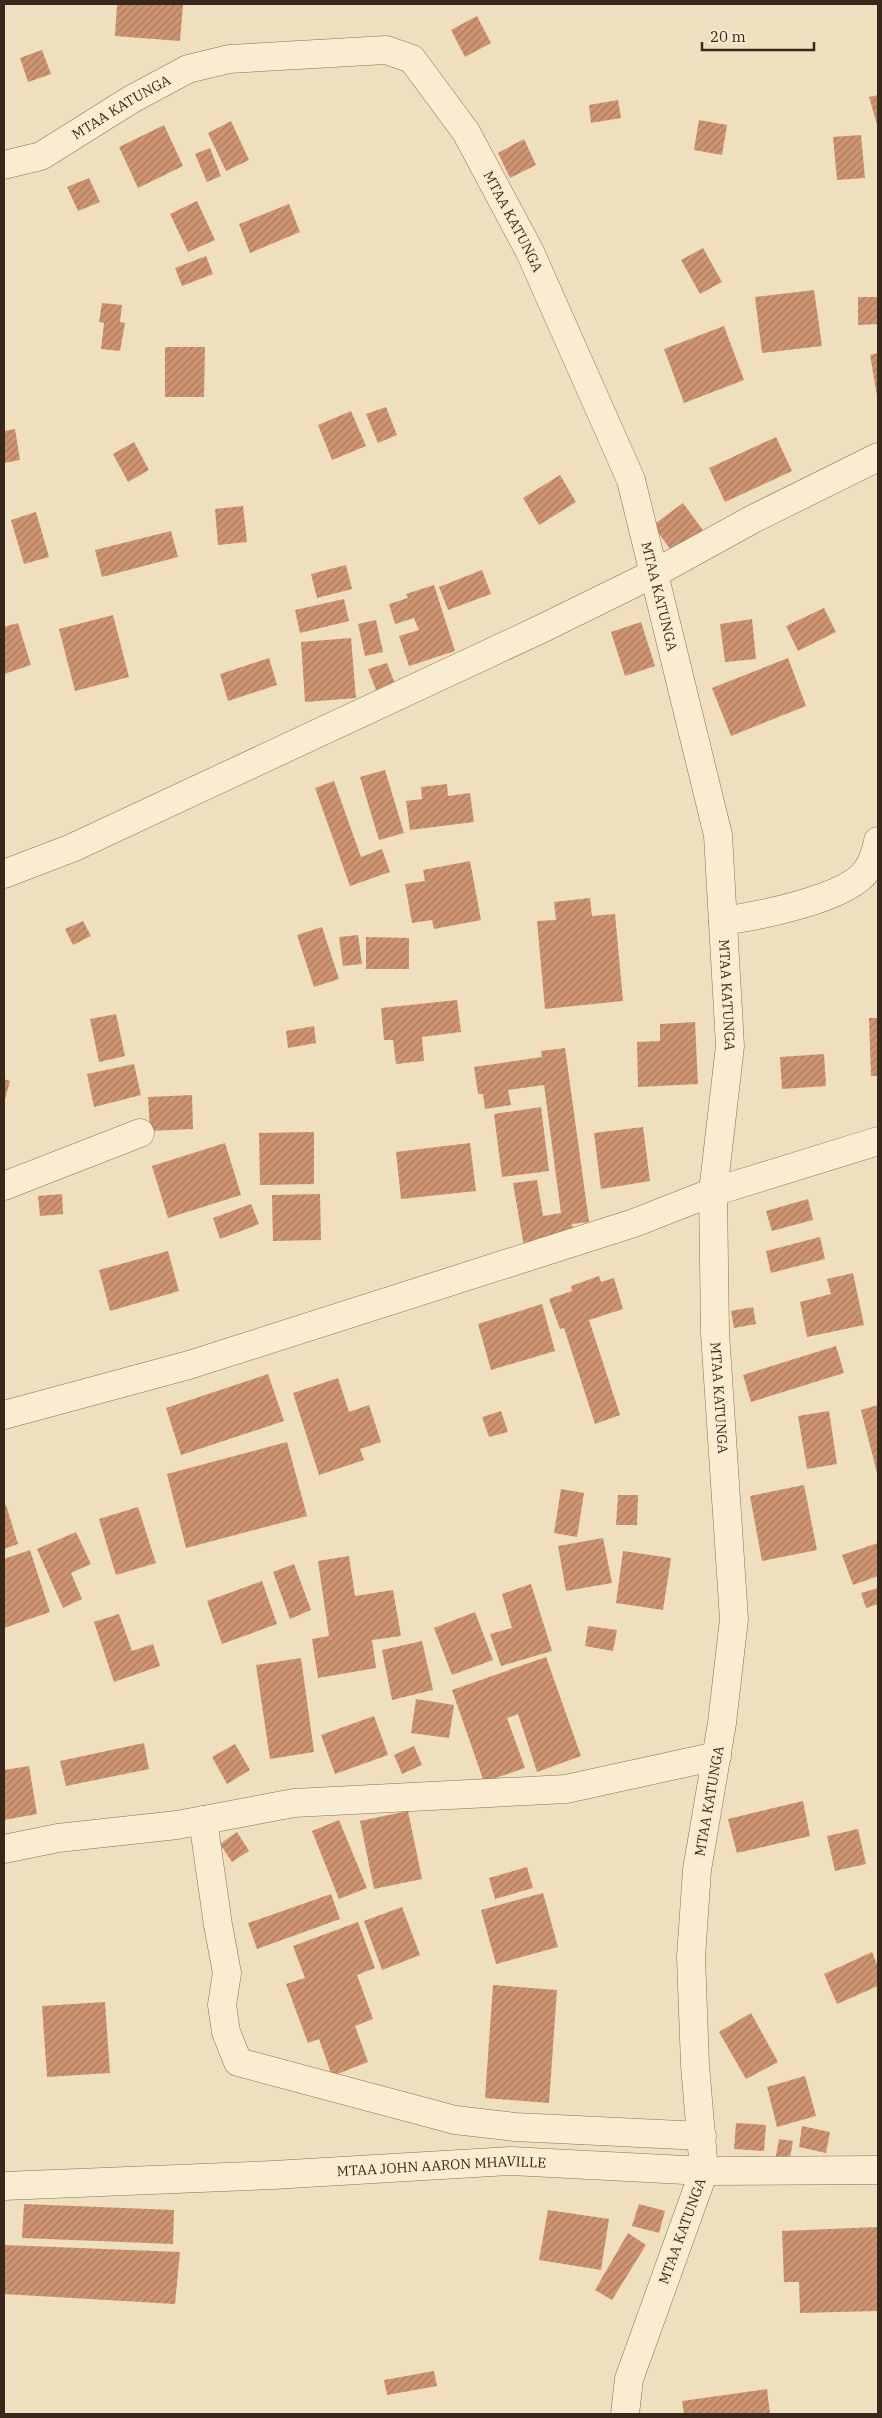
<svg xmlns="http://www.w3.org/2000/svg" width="882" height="2418" font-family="'IBM Plex Serif',serif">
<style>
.building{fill:url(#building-hatch)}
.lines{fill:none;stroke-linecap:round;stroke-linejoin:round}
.street-casing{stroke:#886f56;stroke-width:29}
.street{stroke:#faecd1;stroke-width:28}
.labels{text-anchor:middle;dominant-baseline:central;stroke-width:5;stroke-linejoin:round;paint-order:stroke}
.street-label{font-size:14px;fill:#37281b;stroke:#f7e9ce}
</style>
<defs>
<pattern id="building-hatch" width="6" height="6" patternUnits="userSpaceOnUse" patternTransform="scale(1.25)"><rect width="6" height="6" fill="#cf9572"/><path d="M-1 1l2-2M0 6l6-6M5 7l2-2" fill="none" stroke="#a97a5d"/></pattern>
</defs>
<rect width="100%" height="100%" fill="#efdfbe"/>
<g class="building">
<polygon points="117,4 183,4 180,41 115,36"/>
<polygon points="477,16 491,43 465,57 451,30"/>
<polygon points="42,50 51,74 28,82 20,58"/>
<polygon points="878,95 878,128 869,97"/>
<polygon points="618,100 621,118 591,123 589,105"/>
<polygon points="699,120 727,125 722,155 694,150"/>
<polygon points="231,121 249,160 226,171 208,133"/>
<polygon points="164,125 183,166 138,188 119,147"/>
<polygon points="861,135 865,178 837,180 833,137"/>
<polygon points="524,139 536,165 510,178 498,153"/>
<polygon points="210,148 221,176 207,182 195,154"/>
<polygon points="89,178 100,202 78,211 67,187"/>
<polygon points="197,201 215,240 188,252 170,214"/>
<polygon points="289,204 300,232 250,253 239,224"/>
<polygon points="703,248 722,282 700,294 681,260"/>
<polygon points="206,256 213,274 182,286 175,268"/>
<polygon points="814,290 822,346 762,353 755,297"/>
<polygon points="858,297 878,297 878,324 858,325"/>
<polygon points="102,303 122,305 120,322 125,323 120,351 101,349 104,323 99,322"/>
<polygon points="724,326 744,380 684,403 664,349"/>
<polygon points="165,347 205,347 204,397 165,397"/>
<polygon points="878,353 878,396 877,396 870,355"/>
<polygon points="386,407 397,435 378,443 366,414"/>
<polygon points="351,411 366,446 332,460 318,425"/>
<polygon points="15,429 20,460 4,463 4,431"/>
<polygon points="776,437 792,471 725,502 709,468"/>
<polygon points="134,442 149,470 128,482 113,454"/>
<polygon points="560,475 576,502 539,525 523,498"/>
<polygon points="683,503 705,533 675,556 653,525"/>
<polygon points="243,506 247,542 218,545 215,509"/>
<polygon points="36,512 49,557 24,564 11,520"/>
<polygon points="171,531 178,557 102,577 95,550"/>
<polygon points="346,565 352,589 317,598 311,574"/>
<polygon points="482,570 491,594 448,610 439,587"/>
<polygon points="434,585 455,651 409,666 399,636 419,630 414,618 395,624 389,604 408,598 406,594"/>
<polygon points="344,599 349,621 300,633 295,610"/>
<polygon points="824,608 836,632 798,651 786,626"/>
<polygon points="113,615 129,677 75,691 59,629"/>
<polygon points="752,619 756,659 725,662 720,624"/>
<polygon points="376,620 383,652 365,656 358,624"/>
<polygon points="641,622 655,666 625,676 611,632"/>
<polygon points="18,623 31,665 4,674 4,627"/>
<polygon points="351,638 356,698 305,702 301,642"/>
<polygon points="269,658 277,685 228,701 220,674"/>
<polygon points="788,658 806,706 731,736 712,688"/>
<polygon points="387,663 395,684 376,690 368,669"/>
<polygon points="385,770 404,833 379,840 360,777"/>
<polygon points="334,781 361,857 382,849 390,872 350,886 315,788"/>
<polygon points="447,784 448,796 470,793 474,822 410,830 406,801 422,799 421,787"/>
<polygon points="470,861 481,920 434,929 432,920 412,923 405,884 425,881 423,870"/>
<polygon points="590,898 592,916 615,914 623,1001 545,1009 537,921 556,920 554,902"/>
<polygon points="83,921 91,936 73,945 65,929"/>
<polygon points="322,927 339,979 314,987 297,935"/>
<polygon points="358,935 362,964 343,966 339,937"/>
<polygon points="366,937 409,938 409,969 366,969"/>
<polygon points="457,1000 461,1032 422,1037 424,1061 396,1064 393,1040 384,1040 381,1008"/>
<polygon points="116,1014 125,1056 99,1062 90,1019"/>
<polygon points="869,1018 878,1018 878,1076 871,1076"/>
<polygon points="695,1022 698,1084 638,1087 637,1042 660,1041 660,1024"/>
<polygon points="314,1026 316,1043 288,1048 286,1031"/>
<polygon points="565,1048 589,1222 572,1224 575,1240 524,1247 513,1183 537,1180 543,1216 561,1213 544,1085 508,1090 511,1105 485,1109 483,1094 478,1094 474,1067 542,1057 541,1051"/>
<polygon points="824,1054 826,1086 782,1089 780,1057"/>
<polygon points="134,1064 141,1095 94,1107 87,1074"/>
<polygon points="4,1079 10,1081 4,1103"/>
<polygon points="192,1095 193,1129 150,1131 148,1097"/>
<polygon points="541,1107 549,1171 502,1177 494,1114"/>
<polygon points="643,1127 650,1181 601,1189 594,1133"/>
<polygon points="314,1132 314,1184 260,1185 259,1133"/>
<polygon points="225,1143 241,1195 168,1218 152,1166"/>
<polygon points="470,1143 476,1191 401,1199 396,1152"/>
<polygon points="62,1194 63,1214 40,1216 38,1196"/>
<polygon points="320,1194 321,1240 273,1241 272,1195"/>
<polygon points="808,1199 813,1220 772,1231 766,1211"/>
<polygon points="251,1204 259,1224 220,1239 213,1218"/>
<polygon points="820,1237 825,1259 771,1273 766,1251"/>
<polygon points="168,1251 179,1291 110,1311 99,1270"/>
<polygon points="853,1273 864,1325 807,1337 800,1302 831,1294 827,1279"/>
<polygon points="599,1276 601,1282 614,1278 623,1309 589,1320 620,1415 595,1424 564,1328 560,1329 549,1299 572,1291 571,1286"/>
<polygon points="542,1304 555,1351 491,1370 478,1324"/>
<polygon points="753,1307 756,1324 734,1328 731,1311"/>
<polygon points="836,1346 844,1373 751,1402 743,1375"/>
<polygon points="268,1374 284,1421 181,1455 166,1408"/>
<polygon points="338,1378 349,1412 369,1405 381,1442 360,1449 364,1460 319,1475 293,1393"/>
<polygon points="878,1405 878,1477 861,1410"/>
<polygon points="501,1411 508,1432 489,1437 482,1417"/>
<polygon points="829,1411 837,1464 807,1469 798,1416"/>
<polygon points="287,1442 307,1516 186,1548 167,1474"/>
<polygon points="804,1485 817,1550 762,1561 750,1496"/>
<polygon points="561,1489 584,1493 577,1537 554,1533"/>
<polygon points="618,1495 638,1495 637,1525 616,1525"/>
<polygon points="4,1505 6,1505 18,1544 4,1549"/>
<polygon points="138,1507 156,1563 116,1575 99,1519"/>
<polygon points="76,1532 91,1564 71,1573 82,1599 63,1608 37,1549"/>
<polygon points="603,1538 612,1583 566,1591 558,1546"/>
<polygon points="878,1543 878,1576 853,1585 842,1555"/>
<polygon points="30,1550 50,1612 4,1628 4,1559"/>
<polygon points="623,1551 671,1558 663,1610 616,1603"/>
<polygon points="349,1556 355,1596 393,1590 401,1636 372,1640 376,1668 318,1678 312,1639 329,1636 318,1561"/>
<polygon points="294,1564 311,1610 290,1619 273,1572"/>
<polygon points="262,1581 277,1624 222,1644 207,1601"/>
<polygon points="531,1584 552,1651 501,1666 490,1634 512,1628 502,1594"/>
<polygon points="878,1588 878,1604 866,1608 861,1593"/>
<polygon points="475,1612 493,1660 452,1675 434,1628"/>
<polygon points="119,1614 132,1651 153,1644 160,1666 114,1682 94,1622"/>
<polygon points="588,1626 617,1630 613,1651 585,1646"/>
<polygon points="422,1641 433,1690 392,1700 382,1650"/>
<polygon points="546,1657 581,1756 537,1772 518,1714 507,1718 525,1768 484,1782 452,1690"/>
<polygon points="301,1658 314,1752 270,1759 256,1665"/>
<polygon points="416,1699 454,1705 449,1738 411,1733"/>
<polygon points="374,1716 388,1755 335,1774 321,1735"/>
<polygon points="144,1743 149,1769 66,1786 60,1761"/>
<polygon points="235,1744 250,1770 227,1784 212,1757"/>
<polygon points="414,1746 422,1765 402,1774 394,1755"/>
<polygon points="29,1766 37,1814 4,1820 4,1770"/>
<polygon points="803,1801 810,1836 737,1853 728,1819"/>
<polygon points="408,1811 422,1879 374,1889 360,1821"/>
<polygon points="339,1820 367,1888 339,1899 312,1831"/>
<polygon points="858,1829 866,1864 835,1871 827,1836"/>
<polygon points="237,1832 249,1851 232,1862 220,1844"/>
<polygon points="527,1867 533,1888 495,1899 489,1878"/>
<polygon points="543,1893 558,1947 496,1964 481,1910"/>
<polygon points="331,1894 340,1919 257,1949 248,1923"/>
<polygon points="402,1907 420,1955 382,1970 364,1921"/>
<polygon points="358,1922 375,1968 357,1975 373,2019 355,2026 368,2062 332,2076 319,2039 308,2043 286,1984 305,1978 293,1946"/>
<polygon points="872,1952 878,1967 878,1986 837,2004 824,1974"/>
<polygon points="493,1985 557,1990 549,2103 485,2098"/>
<polygon points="105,2002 110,2073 47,2077 42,2006"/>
<polygon points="751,2013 778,2062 746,2079 719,2032"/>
<polygon points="805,2076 816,2116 777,2127 767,2087"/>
<polygon points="736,2123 766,2125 764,2151 734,2149"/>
<polygon points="802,2126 830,2132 826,2153 799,2147"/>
<polygon points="779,2139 793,2141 789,2163 775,2161"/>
<polygon points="24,2204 174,2210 173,2244 22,2238"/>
<polygon points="639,2204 665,2211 659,2233 632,2226"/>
<polygon points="548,2210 609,2219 601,2270 539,2260"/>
<polygon points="878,2227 878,2311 800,2313 799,2282 784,2282 782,2231"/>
<polygon points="628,2233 646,2245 612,2300 595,2290"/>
<polygon points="5,2245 180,2252 175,2304 4,2294"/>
<polygon points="434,2371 437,2386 387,2395 384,2380"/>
<polygon points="767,2389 770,2414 684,2414 682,2401"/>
</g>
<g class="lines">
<g class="street-casing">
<g id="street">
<path id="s1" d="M4,165L41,156L132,99L188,69L229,59L386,50L412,59L466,132L530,252L631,480L718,835L730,1046L713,1192L715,1333L734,1619L722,1723L697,1870L691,1957L695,2065L704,2171L629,2379L625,2414"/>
<polyline points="4,874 72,848 541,629 655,573 753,519 878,457"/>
<path d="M723,921C757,916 848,899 867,870C873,862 876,851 878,841"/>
<polyline points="4,1186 140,1133"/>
<polyline points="4,1415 189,1365 634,1223 713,1192 878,1141"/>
<polyline points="203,1820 218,1925 227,1973 222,2005 226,2032 238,2062 455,2120 515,2127 702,2136"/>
<polyline points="4,1849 58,1838 177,1825 294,1803 566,1789 717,1756"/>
<path id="s2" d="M4,2186L273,2175L511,2161L704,2171L878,2170"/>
</g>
</g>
<use href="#street" class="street"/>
</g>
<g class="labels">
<g class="street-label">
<text stroke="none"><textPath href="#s1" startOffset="132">MTAA KATUNGA</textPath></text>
<text stroke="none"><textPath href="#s1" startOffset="628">MTAA KATUNGA</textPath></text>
<text stroke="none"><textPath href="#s1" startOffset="1032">MTAA KATUNGA</textPath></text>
<text stroke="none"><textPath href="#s1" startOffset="1438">MTAA KATUNGA</textPath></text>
<text stroke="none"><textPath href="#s1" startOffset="1842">MTAA KATUNGA</textPath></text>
<text transform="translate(709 1801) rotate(-80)">MTAA KATUNGA</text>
<text stroke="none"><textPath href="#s2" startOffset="438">MTAA JOHN AARON MHAVILLE</textPath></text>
<text transform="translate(682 2231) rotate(-70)">MTAA KATUNGA</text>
</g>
</g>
<rect width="882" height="2418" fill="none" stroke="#37281b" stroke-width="10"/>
<path d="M702 42v8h112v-8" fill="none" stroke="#37281b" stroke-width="2.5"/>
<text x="710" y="42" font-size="15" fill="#37281b" stroke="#f7e9ce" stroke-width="4" paint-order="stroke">20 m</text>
</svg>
